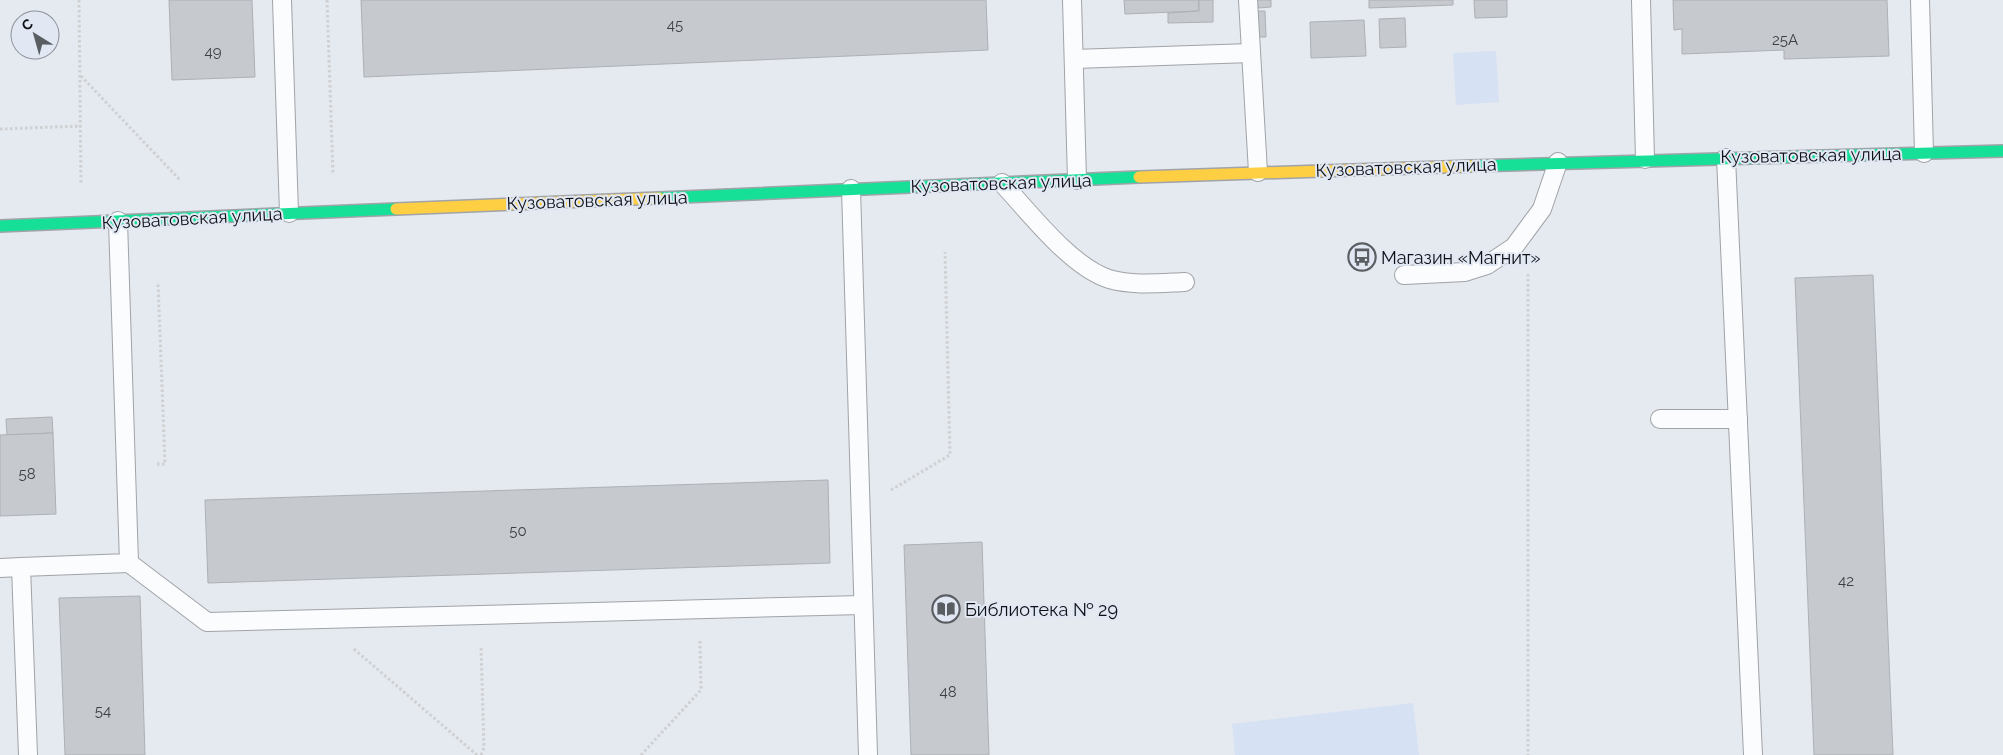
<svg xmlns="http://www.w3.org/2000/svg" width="2003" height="755" font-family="Raleway,sans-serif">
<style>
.green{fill:#d6e1f4}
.building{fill:#c6c9ce;stroke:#adb0b5}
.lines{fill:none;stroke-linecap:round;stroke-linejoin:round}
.lane-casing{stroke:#a0a3a8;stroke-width:20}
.fast-casing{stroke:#a0a3a8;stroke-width:14}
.slow-casing{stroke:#a0a3a8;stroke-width:14}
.path{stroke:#cfd0d2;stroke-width:3;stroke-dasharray:2.5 2.5;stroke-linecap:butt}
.lane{stroke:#fbfcfd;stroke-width:18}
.fast{stroke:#16e098;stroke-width:11}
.slow{stroke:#ffcf43;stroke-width:11}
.labels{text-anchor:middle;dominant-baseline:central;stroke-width:4;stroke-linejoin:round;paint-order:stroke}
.number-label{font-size:15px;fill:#3d3f43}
.street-label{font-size:18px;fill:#0f1115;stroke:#e1e8f4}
.poi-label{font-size:18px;fill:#0f1115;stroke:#e1e8f4;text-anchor:start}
</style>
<rect width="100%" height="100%" fill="#e5e9f0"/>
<g class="green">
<polygon points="1496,51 1499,102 1456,105 1453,53"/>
<polygon points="1413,703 1419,755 1235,755 1232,724"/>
</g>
<g class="building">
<polygon points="169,0 252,0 255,77 172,80"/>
<polygon points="361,0 986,0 988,50 364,77"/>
<polygon points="1124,0 1199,0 1199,11 1125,14"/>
<polygon points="1199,0 1213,0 1213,22 1168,23 1168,13 1199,11"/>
<polygon points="1255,0 1271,0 1271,7 1259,8 1256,4"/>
<polygon points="1369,0 1453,0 1453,5 1369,8"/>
<polygon points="1474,0 1507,0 1507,17 1475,18"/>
<polygon points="1673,0 1887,0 1889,56 1784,59 1784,50 1682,54 1682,29 1674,30"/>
<polygon points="1256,11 1265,11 1266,37 1257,37"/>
<polygon points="1405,18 1406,47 1380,48 1379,19"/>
<polygon points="1364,20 1366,56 1311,58 1310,22"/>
<polygon points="1873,275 1893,755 1814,755 1795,278"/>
<polygon points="52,417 53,433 7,435 6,419"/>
<polygon points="53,433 56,514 0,516 0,435"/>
<polygon points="828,480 830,563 208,583 205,500"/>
<polygon points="982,542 989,755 911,755 904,545"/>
<polygon points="140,596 145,755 65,755 59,598"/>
</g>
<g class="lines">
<g class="lane-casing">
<g id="lane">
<polyline points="282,0 289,213"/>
<polyline points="1072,0 1077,180"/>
<polyline points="1248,0 1258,172"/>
<polyline points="1641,0 1645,159"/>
<polyline points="1920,0 1924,153"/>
<polyline points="1074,59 1251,53"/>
<polyline points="1726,158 1753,755"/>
<path d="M1002,183C1029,212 1071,267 1109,279C1133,286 1160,283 1185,282"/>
<polyline points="851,189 868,755"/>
<polyline points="1404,275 1465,272 1487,265 1514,247 1542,209 1558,162"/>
<polyline points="1660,419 1738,419"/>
<polyline points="129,563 207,622 862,605"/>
<polyline points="0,568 21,567"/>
<polyline points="28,755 21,567 129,563 118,221"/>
</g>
</g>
<g class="fast-casing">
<g id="fast">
<polyline points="1472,166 2003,151"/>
<polyline points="659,198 1139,177"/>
<polyline points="0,226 396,209"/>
</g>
</g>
<g class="slow-casing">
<g id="slow">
<polyline points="1139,177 1472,166"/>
<polyline points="396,209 659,198"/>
</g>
</g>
<g class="path">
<polyline points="79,0 81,184"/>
<polyline points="327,0 333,175"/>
<polyline points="81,76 181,181"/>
<polyline points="0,129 81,126"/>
<polyline points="1528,274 1528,755"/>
<polyline points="157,464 165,464 158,282"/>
<polyline points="891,490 950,455 945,252"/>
<polyline points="354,649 477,755"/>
<polyline points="481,755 484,748 481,646"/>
<polyline points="641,755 701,690 700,641"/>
</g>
<use href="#lane" class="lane"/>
<use href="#fast" class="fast"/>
<use href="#slow" class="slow"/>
</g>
<defs>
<g id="bus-ring" transform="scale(1.4375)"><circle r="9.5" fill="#e1e8f4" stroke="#5a5d62" stroke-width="1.5"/><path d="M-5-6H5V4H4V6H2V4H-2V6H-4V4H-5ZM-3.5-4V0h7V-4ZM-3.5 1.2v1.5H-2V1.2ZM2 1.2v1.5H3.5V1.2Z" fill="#5a5d62"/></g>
<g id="library-ring" transform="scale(1.4375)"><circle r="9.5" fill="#e1e8f4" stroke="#5a5d62" stroke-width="1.5"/><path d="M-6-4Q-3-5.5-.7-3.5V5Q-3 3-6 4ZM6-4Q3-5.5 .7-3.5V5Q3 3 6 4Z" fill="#5a5d62"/></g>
</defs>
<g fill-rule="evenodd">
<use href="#bus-ring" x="1362" y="257"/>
<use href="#library-ring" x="946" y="609"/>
</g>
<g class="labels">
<g class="number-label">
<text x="675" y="25">45</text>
<text x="1785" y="40">25А</text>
<text x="213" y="52">49</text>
<text x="27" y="474">58</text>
<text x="518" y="531">50</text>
<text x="1846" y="581">42</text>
<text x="948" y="692">48</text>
<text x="103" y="711">54</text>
</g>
<g class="street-label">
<text transform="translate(1811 155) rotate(-1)">Кузоватовская улица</text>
<text transform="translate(1406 167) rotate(-2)">Кузоватовская улица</text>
<text transform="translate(1001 183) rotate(-2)">Кузоватовская улица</text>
<text transform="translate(597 200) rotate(-2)">Кузоватовская улица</text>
<text transform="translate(192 218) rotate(-3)">Кузоватовская улица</text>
</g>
<g class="poi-label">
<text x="1381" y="257">Магазин «Магнит»</text>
<text x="965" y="609">Библиотека № 29</text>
</g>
</g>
<g transform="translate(35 35) rotate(323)"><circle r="24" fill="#e1e8f4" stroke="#8d929b"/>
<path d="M0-4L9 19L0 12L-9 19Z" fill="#5a5d62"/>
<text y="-8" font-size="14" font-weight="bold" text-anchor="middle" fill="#0f1115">С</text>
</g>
</svg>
